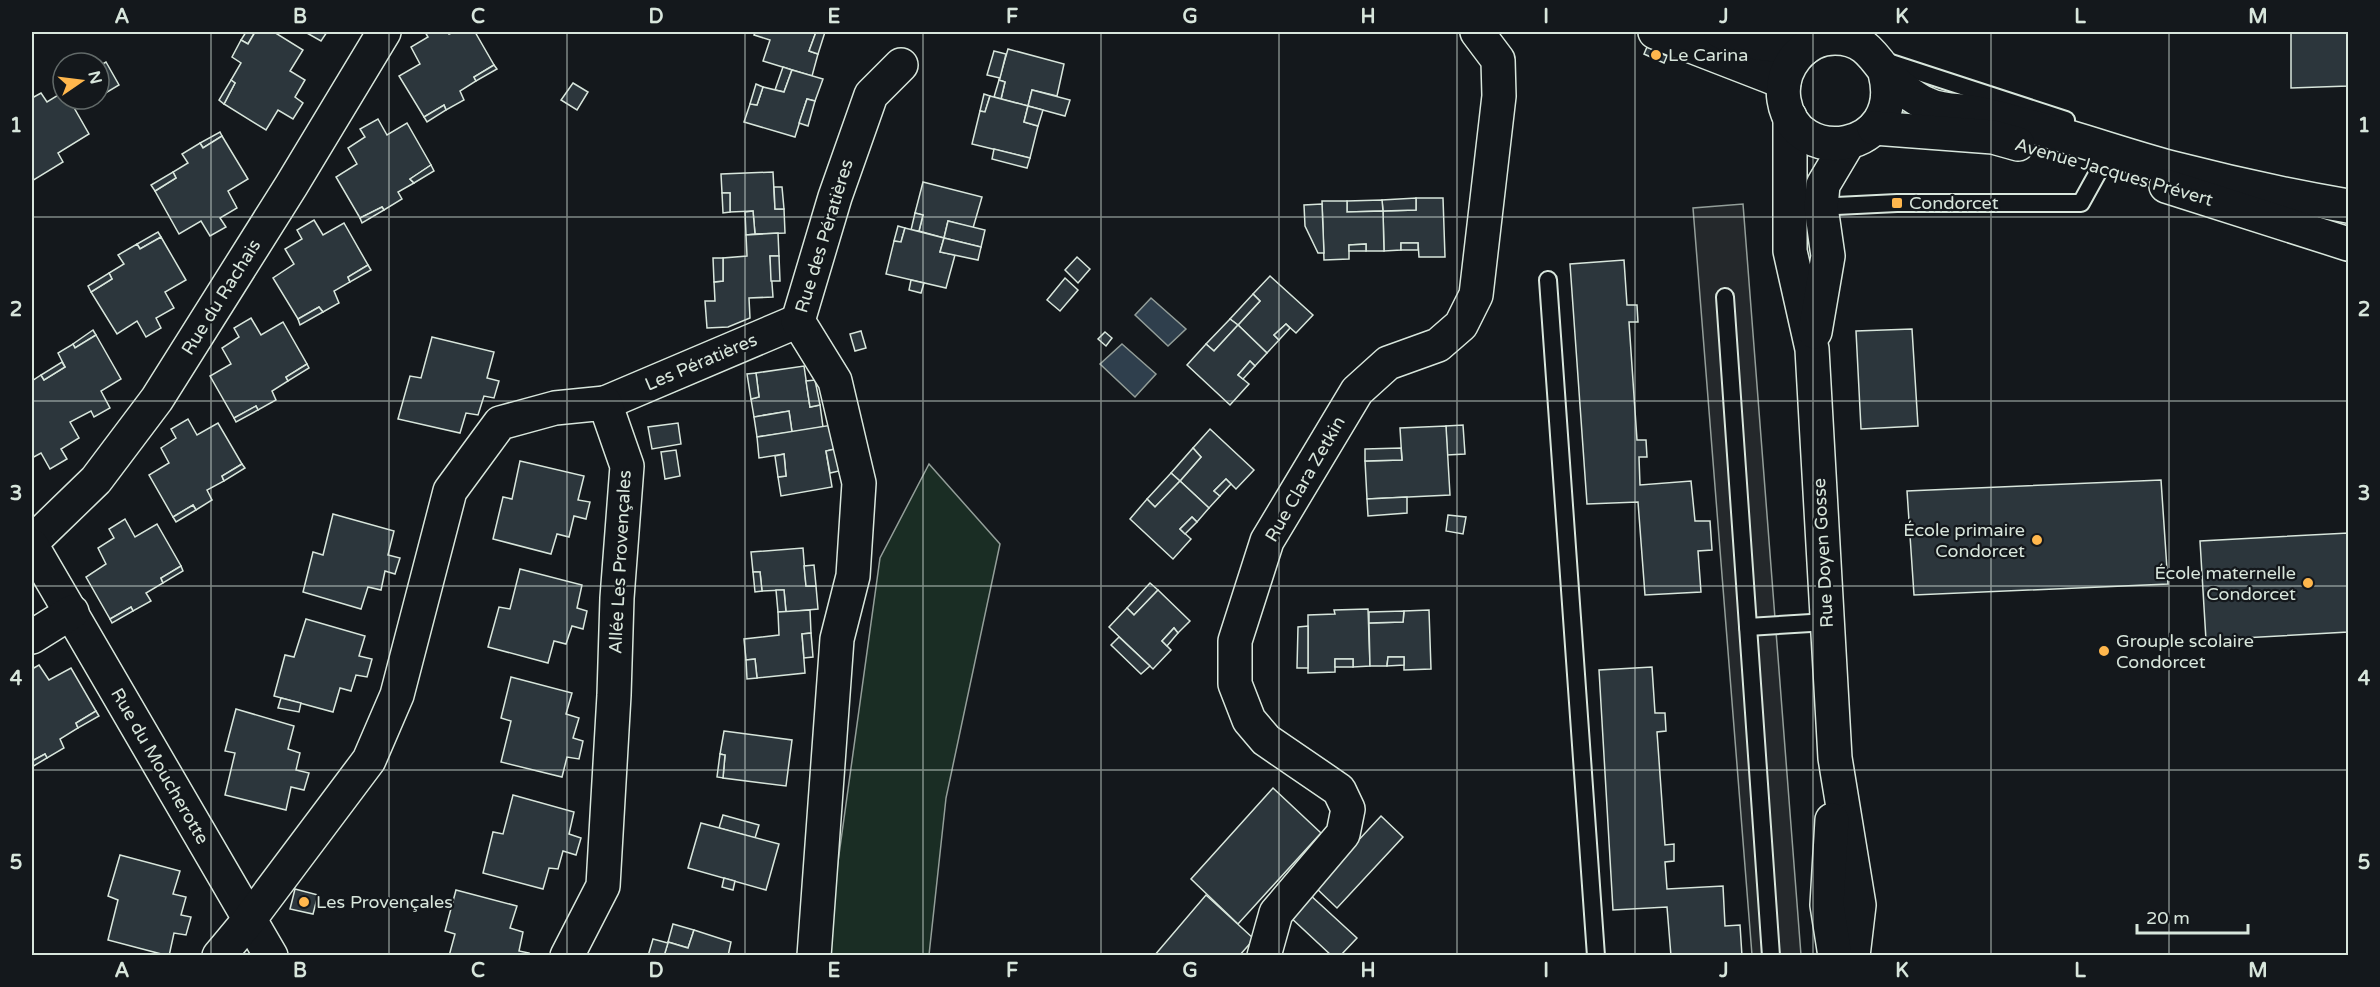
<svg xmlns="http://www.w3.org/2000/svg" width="2380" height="987" font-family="'Varela Round',sans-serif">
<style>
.green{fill:#1a2d24;stroke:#939e99;stroke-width:1.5}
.parking{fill:#24282b;stroke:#939e99;stroke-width:1.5}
.water{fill:#2f3f4d;stroke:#939e99;stroke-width:1.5}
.building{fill:#2c363c;stroke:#d8e6dc;stroke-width:1.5}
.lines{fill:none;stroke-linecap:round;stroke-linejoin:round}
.service-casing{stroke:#d8e6dc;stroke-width:20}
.minor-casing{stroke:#d8e6dc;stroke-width:36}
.secondary-casing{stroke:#d8e6dc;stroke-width:36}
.service{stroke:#14181c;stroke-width:16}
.minor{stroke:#14181c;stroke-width:33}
.secondary{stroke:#14181c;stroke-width:33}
.grid{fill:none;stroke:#d8e6dc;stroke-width:1.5;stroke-opacity:0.55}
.poi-dot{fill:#ffb74d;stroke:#14181c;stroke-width:2}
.labels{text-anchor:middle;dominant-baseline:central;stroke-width:4.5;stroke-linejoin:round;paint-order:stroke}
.poi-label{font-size:18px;fill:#d8e6dc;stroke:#14181c;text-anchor:start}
.street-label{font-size:18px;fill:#d8e6dc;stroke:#14181c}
.neatline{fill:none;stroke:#d8e6dc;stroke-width:2}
.grid-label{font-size:20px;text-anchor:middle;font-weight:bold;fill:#d8e6dc}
</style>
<rect width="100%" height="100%" fill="#14181c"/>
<polygon class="green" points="929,464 1000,544 946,798 929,955 825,956 880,558"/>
<polygon class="parking" points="1743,204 1801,955 1752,955 1693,208"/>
<g class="water">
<polygon points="1151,298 1186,329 1168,346 1135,315"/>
<polygon points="1122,344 1156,374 1135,397 1100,364"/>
</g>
<g class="building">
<polygon points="246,32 255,32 248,44 241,40"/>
<polygon points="255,32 274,32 303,50 290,71 305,80 295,97 303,103 293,119 278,110 266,130 224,104 235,83 231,80 241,63 232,57 241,40 248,44"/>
<polygon points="305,32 327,32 321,41"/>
<polygon points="425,32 447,32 449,34 454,32 475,32 494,65 474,77 476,81 460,91 464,100 446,110 444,105 424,117 399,76 420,64 411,47 428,37"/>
<polygon points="755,32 816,32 809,51 818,54 812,76 763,61 770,40 754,35"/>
<polygon points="816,32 825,32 818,54 809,51"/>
<polygon points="2291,32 2348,32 2348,86 2291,88"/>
<polygon points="1647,47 1667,56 1664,63 1644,54"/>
<polygon points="1008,49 1064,64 1057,96 1032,90 1028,106 1001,99 1005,82 999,80"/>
<polygon points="994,51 1006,54 1000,78 987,75"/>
<polygon points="106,62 119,85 99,97 99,66"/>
<polygon points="494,65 497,69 476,81 474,77"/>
<polygon points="783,67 792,70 784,92 775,90"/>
<polygon points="792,70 823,79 815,101 807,99 795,137 744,122 750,104 757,105 763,87 784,92"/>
<polygon points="231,80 235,83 224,104 219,100"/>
<polygon points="999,80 1005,82 1001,99 994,97"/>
<polygon points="573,83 588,92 577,110 561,100"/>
<polygon points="756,84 763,87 757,105 750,104"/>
<polygon points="1032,90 1070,100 1065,116 1028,106"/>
<polygon points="63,92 63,99 69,99 89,134 58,153 63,162 32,181 32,98 41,93 47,102"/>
<polygon points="984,94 990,96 985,112 980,111"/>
<polygon points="990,96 1028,106 1024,122 1038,126 1030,158 972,144 980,111 985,112"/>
<polygon points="807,99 815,101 808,126 799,123"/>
<polygon points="444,105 446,110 427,122 424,117"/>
<polygon points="1028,106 1043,110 1038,126 1024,122"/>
<polygon points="378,119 387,135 407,123 431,165 410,179 414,183 398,192 402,199 384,210 382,207 360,218 336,177 357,164 348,148 365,137 360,129"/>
<polygon points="220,132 222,136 203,148 200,143"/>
<polygon points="222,136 248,179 228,191 237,208 220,218 226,227 210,236 201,221 179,234 155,191 176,178 173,172 188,163 182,154 200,143 203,148"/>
<polygon points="994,149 1030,158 1027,168 992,159"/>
<polygon points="431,165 434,171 414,183 410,179"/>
<polygon points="173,172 176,178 155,191 151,185"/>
<polygon points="773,172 775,209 784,209 785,233 755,234 753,211 730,212 730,193 722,193 721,174"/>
<polygon points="923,182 982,197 973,228 948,221 944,238 919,231 923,215 915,213"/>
<polygon points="774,187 782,187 784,209 775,209"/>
<polygon points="722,193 730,193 730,212 723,213"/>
<polygon points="1416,198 1443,198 1445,257 1419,257 1418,243 1401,243 1401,250 1384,251 1383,211 1416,210"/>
<polygon points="1416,198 1416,210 1383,211 1382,200"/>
<polygon points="1382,200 1383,211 1347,212 1347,201"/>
<polygon points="1322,201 1347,201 1347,212 1383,211 1384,251 1366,251 1366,244 1349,245 1349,259 1324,260"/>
<polygon points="1322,204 1324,253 1318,253 1305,226 1304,205"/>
<polygon points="382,207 384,210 362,223 360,218"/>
<polygon points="753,211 755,234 746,235 745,212"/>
<polygon points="915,213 923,215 919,231 911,230"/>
<polygon points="314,220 323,235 344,223 368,265 348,277 350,282 334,291 339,303 323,312 319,307 298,319 273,278 294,264 285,249 302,239 297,230"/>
<polygon points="948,221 985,230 981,247 944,238"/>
<polygon points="898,226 905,228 901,242 894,241"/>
<polygon points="905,228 944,238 940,252 955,255 946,288 886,274 894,241 901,242"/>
<polygon points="158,232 161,237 140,249 137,244"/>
<polygon points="778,233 779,256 770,256 773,297 749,298 750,318 728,327 707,328 705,301 715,301 714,282 723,281 723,258 747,256 746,235"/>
<polygon points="161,237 186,280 165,292 174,308 156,318 161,328 146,337 137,321 117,334 91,292 112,279 109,273 124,264 118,255 137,244 140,249"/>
<polygon points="944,238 981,247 978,260 940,252"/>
<rect x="1401" y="243" width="17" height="7"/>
<polygon points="1366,244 1366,251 1349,251 1349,245"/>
<polygon points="770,256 779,256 780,281 771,281"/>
<polygon points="1077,257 1090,269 1078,283 1065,270"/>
<polygon points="713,258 723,258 723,281 714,282"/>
<polygon points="1624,260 1627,305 1637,305 1638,322 1629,322 1637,440 1646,440 1647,457 1639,457 1640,485 1691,481 1695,521 1710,521 1712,550 1698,551 1701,592 1645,595 1638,502 1587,504 1570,264"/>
<polygon points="368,265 371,270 350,282 348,277"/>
<polygon points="109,273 112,279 91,292 88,286"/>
<polygon points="1270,276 1313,315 1296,333 1286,324 1274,335 1279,340 1267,353 1238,325 1260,301 1253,294"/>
<polygon points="1065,278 1078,290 1060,311 1047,300"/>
<polygon points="911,280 924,283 921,293 909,290"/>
<polygon points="1253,294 1260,301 1238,325 1230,319"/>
<polygon points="319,307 323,312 300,325 298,319"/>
<polygon points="251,318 261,335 283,322 307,364 286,377 288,381 272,391 276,400 258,410 256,406 234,418 210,376 231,364 222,348 239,337 234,328"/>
<polygon points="1230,319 1238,325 1214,351 1206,344"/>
<polygon points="1286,324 1290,328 1279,340 1274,335"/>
<polygon points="1238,325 1267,353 1255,366 1250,361 1238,375 1249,384 1230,405 1187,365 1206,344 1214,351"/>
<polygon points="1912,329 1918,426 1861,429 1856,331"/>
<polygon points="93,330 96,335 75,348 73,344"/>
<polygon points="861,331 866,348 855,351 850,334"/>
<polygon points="1105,332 1112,338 1106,346 1098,339"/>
<polygon points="96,335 121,379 101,391 110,408 94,417 91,411 70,422 79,438 61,449 67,459 50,469 41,453 32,458 32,381 41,375 44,380 65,367 58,353 73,344 75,348"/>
<polygon points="432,337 494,352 487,378 499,381 494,398 484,396 478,415 466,413 460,433 398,419 410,376 421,378"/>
<polygon points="1250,361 1255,366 1243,379 1238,375"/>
<polygon points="62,362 65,367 44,380 41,375"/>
<polygon points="307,364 309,368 288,381 286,377"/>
<polygon points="804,366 810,407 820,405 823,427 792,432 789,411 754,417 751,399 759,397 756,373"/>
<polygon points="756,373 759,397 751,399 747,374"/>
<polygon points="815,380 820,405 810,407 806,381"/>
<polygon points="256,406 258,410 236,422 234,418"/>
<polygon points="789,411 792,432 757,437 754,417"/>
<polygon points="188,419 197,435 218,423 242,464 222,476 224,481 207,490 212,500 196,510 193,505 173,517 149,475 169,463 161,448 176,438 171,429"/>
<polygon points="678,423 681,444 652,449 648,427"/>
<polygon points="832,425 835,449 826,451 832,487 781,496 778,477 786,476 784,454 759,458 757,437"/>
<polygon points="1463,425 1465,454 1447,455 1446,426"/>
<polygon points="1446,426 1450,495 1367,499 1365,461 1402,460 1400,428"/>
<polygon points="1210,429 1254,470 1236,489 1226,479 1214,491 1220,496 1209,508 1180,481 1201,457 1193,448"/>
<polygon points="1193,448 1201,457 1180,481 1171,473"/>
<polygon points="1401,448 1402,460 1365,461 1365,449"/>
<polygon points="835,449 839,471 830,473 826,451"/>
<polygon points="676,450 680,476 665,479 661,452"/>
<polygon points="784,454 786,476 778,477 775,456"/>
<polygon points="520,461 584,476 578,500 590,502 586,519 574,516 569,537 557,534 551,554 493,539 503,497 512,499"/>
<polygon points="242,464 245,468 224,481 222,476"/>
<polygon points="1171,473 1180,481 1155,507 1147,499"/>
<polygon points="1226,479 1231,484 1220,496 1214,491"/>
<polygon points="2161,480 2168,584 1914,595 1907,491"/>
<polygon points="1180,481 1209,508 1197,522 1192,517 1180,529 1191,539 1173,559 1130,519 1147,499 1155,507"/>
<polygon points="1407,497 1407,513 1368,516 1367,499"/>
<polygon points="193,505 196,510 176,522 173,517"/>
<polygon points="333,514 394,531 388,555 400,558 395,574 385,571 381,590 368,587 361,609 303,592 313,552 323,555"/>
<polygon points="1448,515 1466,517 1463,534 1446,531"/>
<polygon points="1192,517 1197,522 1185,534 1180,529"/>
<polygon points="125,519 135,537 157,524 181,566 161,578 163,583 146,593 151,601 133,611 131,607 110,619 86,577 106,564 98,548 114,538 109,529"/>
<polygon points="2348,533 2348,632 2206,640 2200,541"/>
<polygon points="803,548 806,586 816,586 818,609 786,612 784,590 762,591 760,572 753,572 751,552"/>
<polygon points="814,565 816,586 806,586 804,566"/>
<polygon points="181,566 183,571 163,583 161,578"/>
<polygon points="520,569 582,585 577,608 587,611 583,629 572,626 566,644 554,641 548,663 488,647 499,607 510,609"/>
<polygon points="753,572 760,572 762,591 755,592"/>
<polygon points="1150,583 1158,590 1134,615 1127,608"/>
<polygon points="776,590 784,590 786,612 778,612"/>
<polygon points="1158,590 1190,621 1178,633 1174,628 1162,641 1171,650 1153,669 1109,627 1127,608 1134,615"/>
<polygon points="131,607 133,611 112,623 110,619"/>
<polygon points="1368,609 1370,666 1353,667 1353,659 1335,659 1335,672 1308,673 1308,615 1335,614 1334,610"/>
<polygon points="810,610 811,633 802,634 805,673 757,678 755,659 746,660 744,639 779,635 778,612"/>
<polygon points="1429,610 1431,669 1404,670 1404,657 1388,657 1387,666 1370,666 1369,623 1403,622 1404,611"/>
<polygon points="1404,611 1403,622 1369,623 1369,612"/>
<polygon points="306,619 365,636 359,656 372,659 367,677 356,675 351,691 340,688 333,712 274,696 285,655 294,657"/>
<polygon points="1308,626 1308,668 1297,668 1298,627"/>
<polygon points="1174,628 1178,633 1167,646 1162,641"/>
<polygon points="811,633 813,657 804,658 802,634"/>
<polygon points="1119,637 1150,666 1141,674 1111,645"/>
<polygon points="1388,657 1404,657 1404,665 1387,666"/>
<polygon points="755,659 757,678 747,679 746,660"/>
<rect x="1335" y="659" width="18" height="8"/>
<polygon points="39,665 49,680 71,668 96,711 76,723 78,728 60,739 64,748 47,758 45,754 32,761 32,669"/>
<polygon points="1652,667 1655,713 1665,713 1666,731 1657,732 1665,845 1674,844 1674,861 1665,862 1667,889 1723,886 1725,926 1740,925 1742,956 1671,956 1667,907 1613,910 1599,670"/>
<polygon points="511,677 572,693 566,714 579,718 573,738 583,741 579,759 567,757 562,777 501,762 511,721 501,718"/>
<polygon points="281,698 301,703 299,712 278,708"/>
<polygon points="236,709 294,726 288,749 300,753 296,770 309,773 304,790 291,787 286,810 225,795 235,753 225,751"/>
<polygon points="96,711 99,716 78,728 76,723"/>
<polygon points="724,731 792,740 786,786 723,778 725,755 720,754"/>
<polygon points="45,754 47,758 32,767 32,761"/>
<polygon points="720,754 725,755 723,778 717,777"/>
<polygon points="1273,788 1321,833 1238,924 1191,879"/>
<polygon points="513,795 574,812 569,834 581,838 576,855 563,851 558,869 549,868 543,889 483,873 493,832 503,834"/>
<polygon points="723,815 759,825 755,838 719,828"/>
<polygon points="1381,816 1403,837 1337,908 1315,887"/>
<polygon points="701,823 779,844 766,890 688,868"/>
<polygon points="120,855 180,871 173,894 186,897 181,915 191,917 186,935 174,933 169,956 108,940 118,900 108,896"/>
<polygon points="724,878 735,881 733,890 722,887"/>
<polygon points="295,889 318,895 313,914 290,909"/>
<polygon points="456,890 517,906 510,928 523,932 519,951 529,953 528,956 449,956 455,934 445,931"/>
<polygon points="1309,894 1357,938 1340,956 1332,956 1289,916"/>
<polygon points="1206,895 1254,939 1239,956 1154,956"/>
<polygon points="673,924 694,930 688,948 668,942"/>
<polygon points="694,930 731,942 728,956 664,956 668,942 688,948"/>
<polygon points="653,939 668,943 664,956 648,956"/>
</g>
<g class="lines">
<g class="service-casing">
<g id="service">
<polyline points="1879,59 2066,120"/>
<polyline points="1816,207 1897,203 2081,203 2102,165 2108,149"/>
<polyline points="1548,280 1596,956"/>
<polyline points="1725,297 1771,956"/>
<polyline points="1748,627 1827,622"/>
</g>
</g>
<g class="minor-casing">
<g id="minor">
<polyline points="1790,117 1790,251 1812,349 1835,758 1859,905 1853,956"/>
<polyline points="1815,332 1828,256 1821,207 1823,185 1848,143"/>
<polyline points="605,403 798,321"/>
<polyline points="32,542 96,480 157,399 291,186 384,32"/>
<polyline points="32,546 271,956"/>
<polyline points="32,637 72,612"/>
<polyline points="1832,820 1827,905 1835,956"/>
<polyline points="219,956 249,920 369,760 397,695 450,491 500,423 555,408 605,403 627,466 617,598 614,695 603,886 567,956"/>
<polyline points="814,956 837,639 853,576 859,483 835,381 798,321 835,197 871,95 901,65"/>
<polyline points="1264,956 1276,913 1343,834 1348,809 1339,790 1266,740 1249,720 1235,684 1235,641 1267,541 1357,391 1388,363 1438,345 1461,325 1476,295 1499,96 1498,60 1477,32"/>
</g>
</g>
<g class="secondary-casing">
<g id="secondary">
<polyline points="1655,32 1784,82"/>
<polyline points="1721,32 1741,41 1804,49"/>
<path d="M1885,73C1906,153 1795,169 1784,100C1779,69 1803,38 1835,38C1861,38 1871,52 1885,71C1891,81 1916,100 1927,104C1941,111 1956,110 1971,112C1993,115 2016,123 2037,128C2082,140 2127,156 2172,168C2230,183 2290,196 2348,206"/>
<polyline points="1874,128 1993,137 2018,144"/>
<polyline points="2166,186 2348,244"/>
</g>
</g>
<use href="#service" class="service"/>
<use href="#minor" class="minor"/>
<use href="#secondary" class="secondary"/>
</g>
<path class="grid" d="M211,32V956M389,32V956M567,32V956M745,32V956M923,32V956M1101,32V956M1279,32V956M1457,32V956M1635,32V956M1813,32V956M1991,32V956M2169,32V956M32,217H2348M32,401H2348M32,586H2348M32,770H2348"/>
<g class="poi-dot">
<circle cx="1656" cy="55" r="6"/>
<rect x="1891" y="197" width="12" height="12" rx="3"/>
<circle cx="2037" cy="540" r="6"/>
<circle cx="2308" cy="583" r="6"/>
<circle cx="2104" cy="651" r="6"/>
<circle cx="304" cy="902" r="6"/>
</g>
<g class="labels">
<g class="poi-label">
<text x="1668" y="55">Le Carina</text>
<text x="1909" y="203">Condorcet</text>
<text x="2025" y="530" text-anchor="end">École primaire<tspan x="2025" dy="21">Condorcet</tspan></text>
<text x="2296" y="573" text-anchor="end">École maternelle<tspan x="2296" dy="21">Condorcet</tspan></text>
<text x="2116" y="641">Grouple scolaire<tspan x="2116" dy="21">Condorcet</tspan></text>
<text x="316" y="902">Les Provençales</text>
</g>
<g class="street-label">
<text transform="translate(2114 172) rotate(16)">Avenue Jacques Prévert</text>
<text transform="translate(824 236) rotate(-73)">Rue des Pératières</text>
<text transform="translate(221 297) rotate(-58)">Rue du Rachais</text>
<text transform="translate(701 362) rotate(-23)">Les Pératières</text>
<text transform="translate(1305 479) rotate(-60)">Rue Clara Zetkin</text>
<text transform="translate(1823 553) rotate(-93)">Rue Doyen Gosse</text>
<text transform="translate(620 562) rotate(-87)">Allée Les Provençales</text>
<text transform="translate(160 766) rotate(60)">Rue du Moucherotte</text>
</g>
</g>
<rect width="2380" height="987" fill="none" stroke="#14181c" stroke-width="66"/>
<g transform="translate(81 81) rotate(76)"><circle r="28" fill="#14181c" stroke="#626a69" stroke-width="1.5"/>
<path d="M0-4.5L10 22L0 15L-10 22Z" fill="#ffb74d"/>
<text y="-9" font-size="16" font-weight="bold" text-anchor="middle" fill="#d8e6dc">N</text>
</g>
<path d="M2137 924v9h111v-9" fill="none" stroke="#d8e6dc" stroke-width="3"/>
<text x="2146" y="924" font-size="18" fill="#d8e6dc" stroke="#14181c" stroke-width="4.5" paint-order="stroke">20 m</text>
<rect x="33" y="33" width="2314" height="921" class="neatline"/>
<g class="grid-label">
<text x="122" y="23">A</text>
<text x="300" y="23">B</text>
<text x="478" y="23">C</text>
<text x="656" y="23">D</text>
<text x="834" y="23">E</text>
<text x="1012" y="23">F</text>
<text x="1190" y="23">G</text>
<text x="1368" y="23">H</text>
<text x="1546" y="23">I</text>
<text x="1724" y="23">J</text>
<text x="1902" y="23">K</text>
<text x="2080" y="23">L</text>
<text x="2258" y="23">M</text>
<text x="16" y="132">1</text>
<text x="2364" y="132">1</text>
<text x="16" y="316">2</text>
<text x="2364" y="316">2</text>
<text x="16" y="500">3</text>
<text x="2364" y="500">3</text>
<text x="16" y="685">4</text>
<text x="2364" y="685">4</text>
<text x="16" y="869">5</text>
<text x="2364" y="869">5</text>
<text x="122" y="977">A</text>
<text x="300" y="977">B</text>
<text x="478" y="977">C</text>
<text x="656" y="977">D</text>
<text x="834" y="977">E</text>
<text x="1012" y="977">F</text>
<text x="1190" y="977">G</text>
<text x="1368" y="977">H</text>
<text x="1546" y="977">I</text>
<text x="1724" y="977">J</text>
<text x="1902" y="977">K</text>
<text x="2080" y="977">L</text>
<text x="2258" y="977">M</text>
</g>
</svg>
